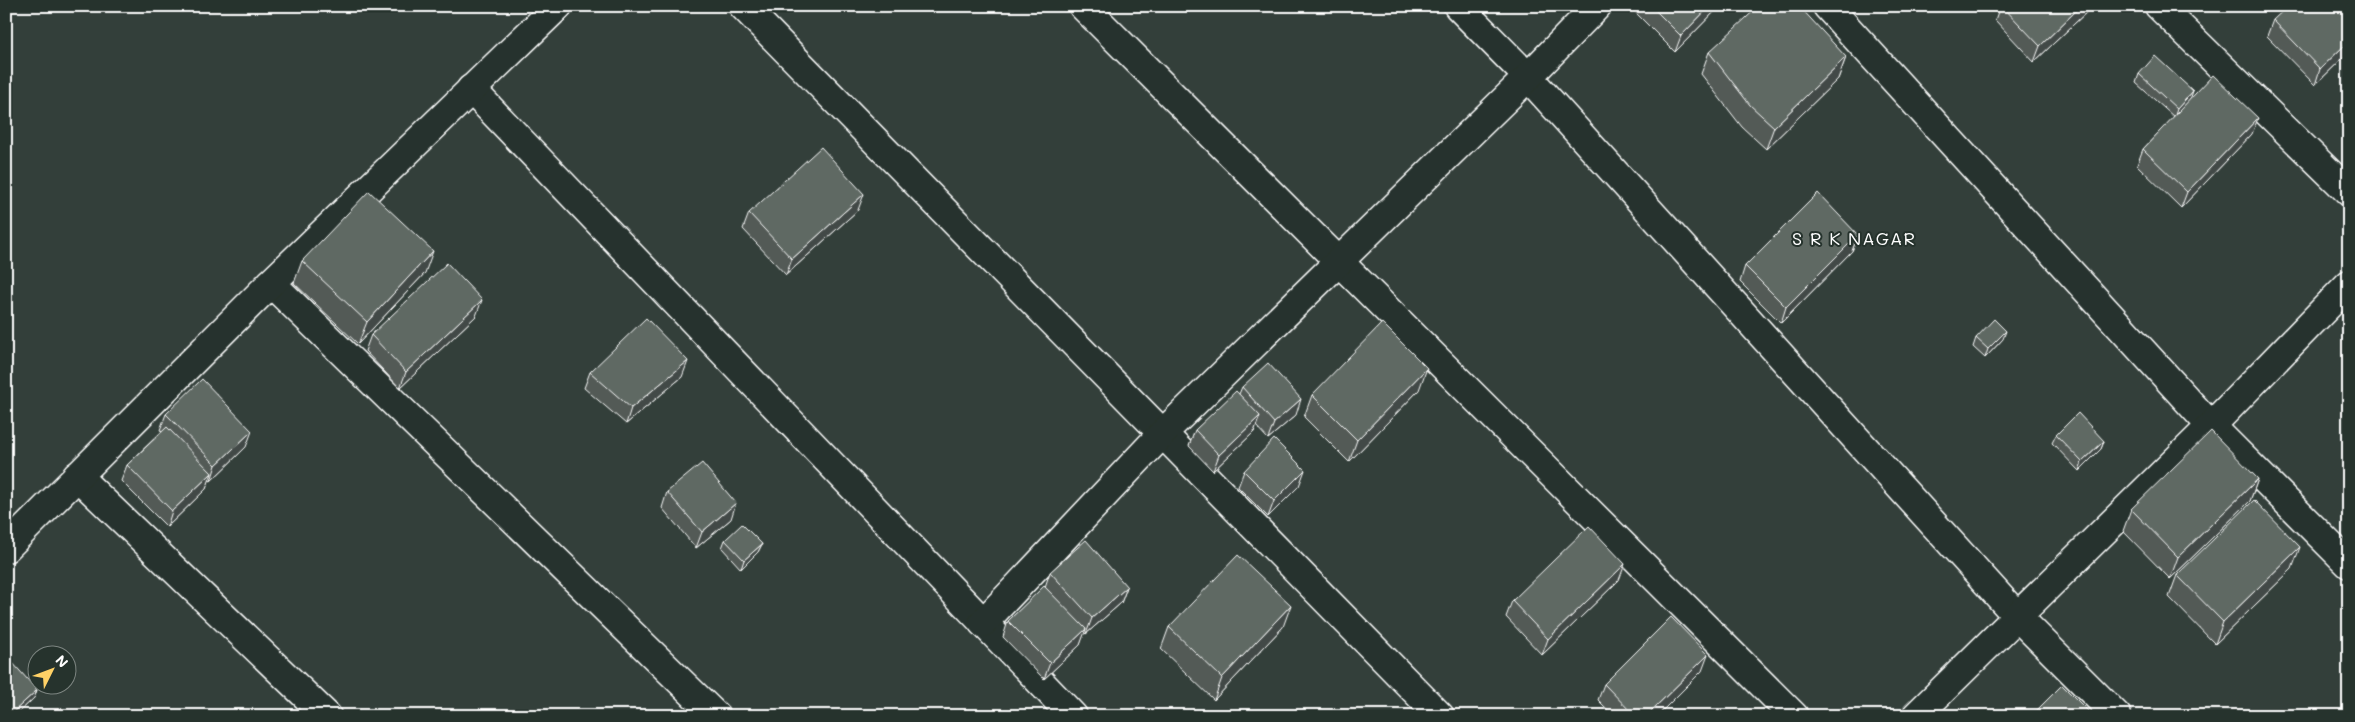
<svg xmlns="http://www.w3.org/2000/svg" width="2355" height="722" font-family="Mali,sans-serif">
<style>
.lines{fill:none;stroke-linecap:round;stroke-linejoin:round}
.street-casing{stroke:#fff;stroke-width:31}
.street{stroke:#26332d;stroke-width:28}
.wall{fill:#525a56;stroke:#fff}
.shaded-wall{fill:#424a46;stroke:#fff}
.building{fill:#5f6964;stroke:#fff}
.labels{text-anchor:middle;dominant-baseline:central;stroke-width:4;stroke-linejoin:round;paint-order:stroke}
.quarter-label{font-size:18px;letter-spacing:1px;fill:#fff;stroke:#26332d}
</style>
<rect width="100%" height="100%" fill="#333f3a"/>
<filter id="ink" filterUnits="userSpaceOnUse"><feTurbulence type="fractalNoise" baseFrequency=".02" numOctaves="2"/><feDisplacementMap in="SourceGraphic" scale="10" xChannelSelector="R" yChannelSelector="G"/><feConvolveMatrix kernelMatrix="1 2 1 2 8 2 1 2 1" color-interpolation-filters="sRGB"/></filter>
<g filter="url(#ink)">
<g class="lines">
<g class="street-casing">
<g id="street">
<polyline points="743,6 1440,716"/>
<polyline points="1083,6 1794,716"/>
<polyline points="1458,6 1528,77 2018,617 2117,716"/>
<polyline points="1827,6 2211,426 2349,564"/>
<polyline points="2159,6 2349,192"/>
<polyline points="471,89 1073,716"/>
<polyline points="271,283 716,716"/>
<polyline points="77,476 327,716"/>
<polyline points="6,548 271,283 558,6"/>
<polyline points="983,623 1162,434 1528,77 1597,6"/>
<polyline points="1916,716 2211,426 2349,284"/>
</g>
</g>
<use href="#street" class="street"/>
</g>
<g class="wall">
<polygon points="1248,6 1258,6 1253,11"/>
<polygon points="1629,6 1720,6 1675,52"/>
<polygon points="2000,6 2093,6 2034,62 1995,20"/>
<polygon points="2349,6 2349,52 2315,85 2267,36 2273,20"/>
<polygon points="1709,52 1846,57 1838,79 1766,149 1742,127 1701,74"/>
<polygon points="2139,74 2191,99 2252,134 2181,208 2137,165 2143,149 2174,117 2136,83"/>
<polygon points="858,210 786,275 743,229 749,213"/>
<polygon points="1858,235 1852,251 1781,323 1740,282 1745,266"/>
<polygon points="302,261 425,273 358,344 294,283"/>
<polygon points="476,316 400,388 365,351 371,335"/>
<polygon points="1976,338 2003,339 1985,358 1973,347"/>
<polygon points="590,372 682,377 626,424 584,388"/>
<polygon points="1242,387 1296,415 1268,439 1256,426 1254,432 1213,471 1189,446 1195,430 1239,394"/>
<polygon points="1419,390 1349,462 1304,417 1312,395"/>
<polygon points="166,414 246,447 211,481 209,480 206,489 167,527 121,481 127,465 162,431 160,430"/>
<polygon points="2056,435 2104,441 2101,449 2079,471 2052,443"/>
<polygon points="1244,471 1299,486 1268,517 1238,487"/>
<polygon points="2258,479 2250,501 2170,579 2123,531 2131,509"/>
<polygon points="667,492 731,519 696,548 662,508"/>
<polygon points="725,540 762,544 758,552 741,569 722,548"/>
<polygon points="2292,569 2215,644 2169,597 2177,575"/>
<polygon points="1050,572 1127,587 1121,603 1086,634 1084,632 1080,645 1044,679 1003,637 1008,621 1045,587"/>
<polygon points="1619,580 1542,655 1506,617 1512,601"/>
<polygon points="1169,627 1283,627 1214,700 1161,649"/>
<polygon points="6,665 37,690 34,698 15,716 6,716"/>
<polygon points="1702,671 1657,716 1614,716 1598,700 1604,684"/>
</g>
<g class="shaded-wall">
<polygon points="1710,6 1720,6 1675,52 1681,36"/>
<polygon points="2081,6 2093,6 2034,62 2040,46"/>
<polygon points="2349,41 2349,52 2315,85 2320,69"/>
<polygon points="1846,57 1838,79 1766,149 1774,127"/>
<polygon points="2193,91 2190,100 2174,118 2177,109"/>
<polygon points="2258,118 2252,134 2181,208 2187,192"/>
<polygon points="864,194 858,210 786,275 792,259"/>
<polygon points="1858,235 1852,251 1781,323 1786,307"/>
<polygon points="433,251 425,273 358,344 367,322"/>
<polygon points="482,300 476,316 400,388 406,372"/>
<polygon points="2006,331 2003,339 1985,358 1988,349"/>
<polygon points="688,361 682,377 626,424 631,408"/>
<polygon points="1427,368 1419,390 1349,462 1357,440"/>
<polygon points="1301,399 1296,415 1268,439 1274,423"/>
<polygon points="1260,416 1254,432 1213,471 1219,455"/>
<polygon points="252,431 246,447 211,481 216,465"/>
<polygon points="2104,441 2101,449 2079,471 2082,462"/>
<polygon points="1305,470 1299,486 1268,517 1274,501"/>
<polygon points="212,473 206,489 167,527 172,511"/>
<polygon points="2258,479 2250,501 2170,579 2178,557"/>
<polygon points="736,503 731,519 696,548 702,532"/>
<polygon points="762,544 758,552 741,569 744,560"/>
<polygon points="2300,547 2292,569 2215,644 2223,622"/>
<polygon points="1625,564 1619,580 1542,655 1548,639"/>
<polygon points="1127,587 1121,603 1086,634 1092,618"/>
<polygon points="1291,605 1283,627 1214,700 1222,678"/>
<polygon points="1086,629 1080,645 1044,679 1050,663"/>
<polygon points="1708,655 1702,671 1657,716 1646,716"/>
<polygon points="37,690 34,698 15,716 11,716 11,714"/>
</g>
<g class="building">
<polygon points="1651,6 1710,6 1681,36"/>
<polygon points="1759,6 1799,6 1846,57 1774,127 1750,105 1709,52"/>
<polygon points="2002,6 2081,6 2040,46"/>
<polygon points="2288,6 2349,6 2349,41 2320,69 2273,20"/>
<polygon points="2155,56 2193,91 2177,109 2139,74"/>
<polygon points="2213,75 2258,118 2187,192 2143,149"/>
<polygon points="821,147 864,194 792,259 749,213"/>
<polygon points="369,191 433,251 367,322 302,261"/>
<polygon points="1818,193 1858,235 1786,307 1745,266"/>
<polygon points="447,263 482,300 406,372 371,335"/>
<polygon points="646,318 688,361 631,408 590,372"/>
<polygon points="1994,319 2006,331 1988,349 1976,338"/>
<polygon points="1382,323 1427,368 1357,440 1312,395"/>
<polygon points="1268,363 1301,399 1274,423 1242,387"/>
<polygon points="202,379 252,431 216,465 166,414"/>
<polygon points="1236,391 1260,416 1219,455 1195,430"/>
<polygon points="2078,413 2104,441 2082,462 2056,435"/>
<polygon points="167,427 212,473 172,511 127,465"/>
<polygon points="2211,431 2258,479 2178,557 2131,509"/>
<polygon points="1274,439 1305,470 1274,501 1244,471"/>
<polygon points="702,463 736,503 702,532 667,492"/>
<polygon points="2254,500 2300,547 2223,622 2177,575"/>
<polygon points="742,524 762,544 744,560 725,540"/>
<polygon points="1589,526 1625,564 1548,639 1512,601"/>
<polygon points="1086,540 1127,587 1092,618 1050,572"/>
<polygon points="1238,555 1291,605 1222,678 1169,627"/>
<polygon points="1044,586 1086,629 1050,663 1008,621"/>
<polygon points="1671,617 1708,655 1646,716 1635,716 1604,684"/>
<polygon points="11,661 37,690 11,714 6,708 6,665"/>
<polygon points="2062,685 2093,716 2031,716"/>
</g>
</g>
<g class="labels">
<g class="quarter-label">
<text x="1854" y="238">S R K NAGAR</text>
</g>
</g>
<rect width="2355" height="722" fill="none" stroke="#26332d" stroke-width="25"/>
<rect x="12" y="12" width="2330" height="697" fill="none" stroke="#fff" stroke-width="2" filter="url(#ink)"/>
<g transform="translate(52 670) rotate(48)"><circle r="24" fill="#26332d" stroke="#7d8581"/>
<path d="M0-4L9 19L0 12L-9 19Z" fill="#ffd166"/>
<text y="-8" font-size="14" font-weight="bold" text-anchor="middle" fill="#ffffff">N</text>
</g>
</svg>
